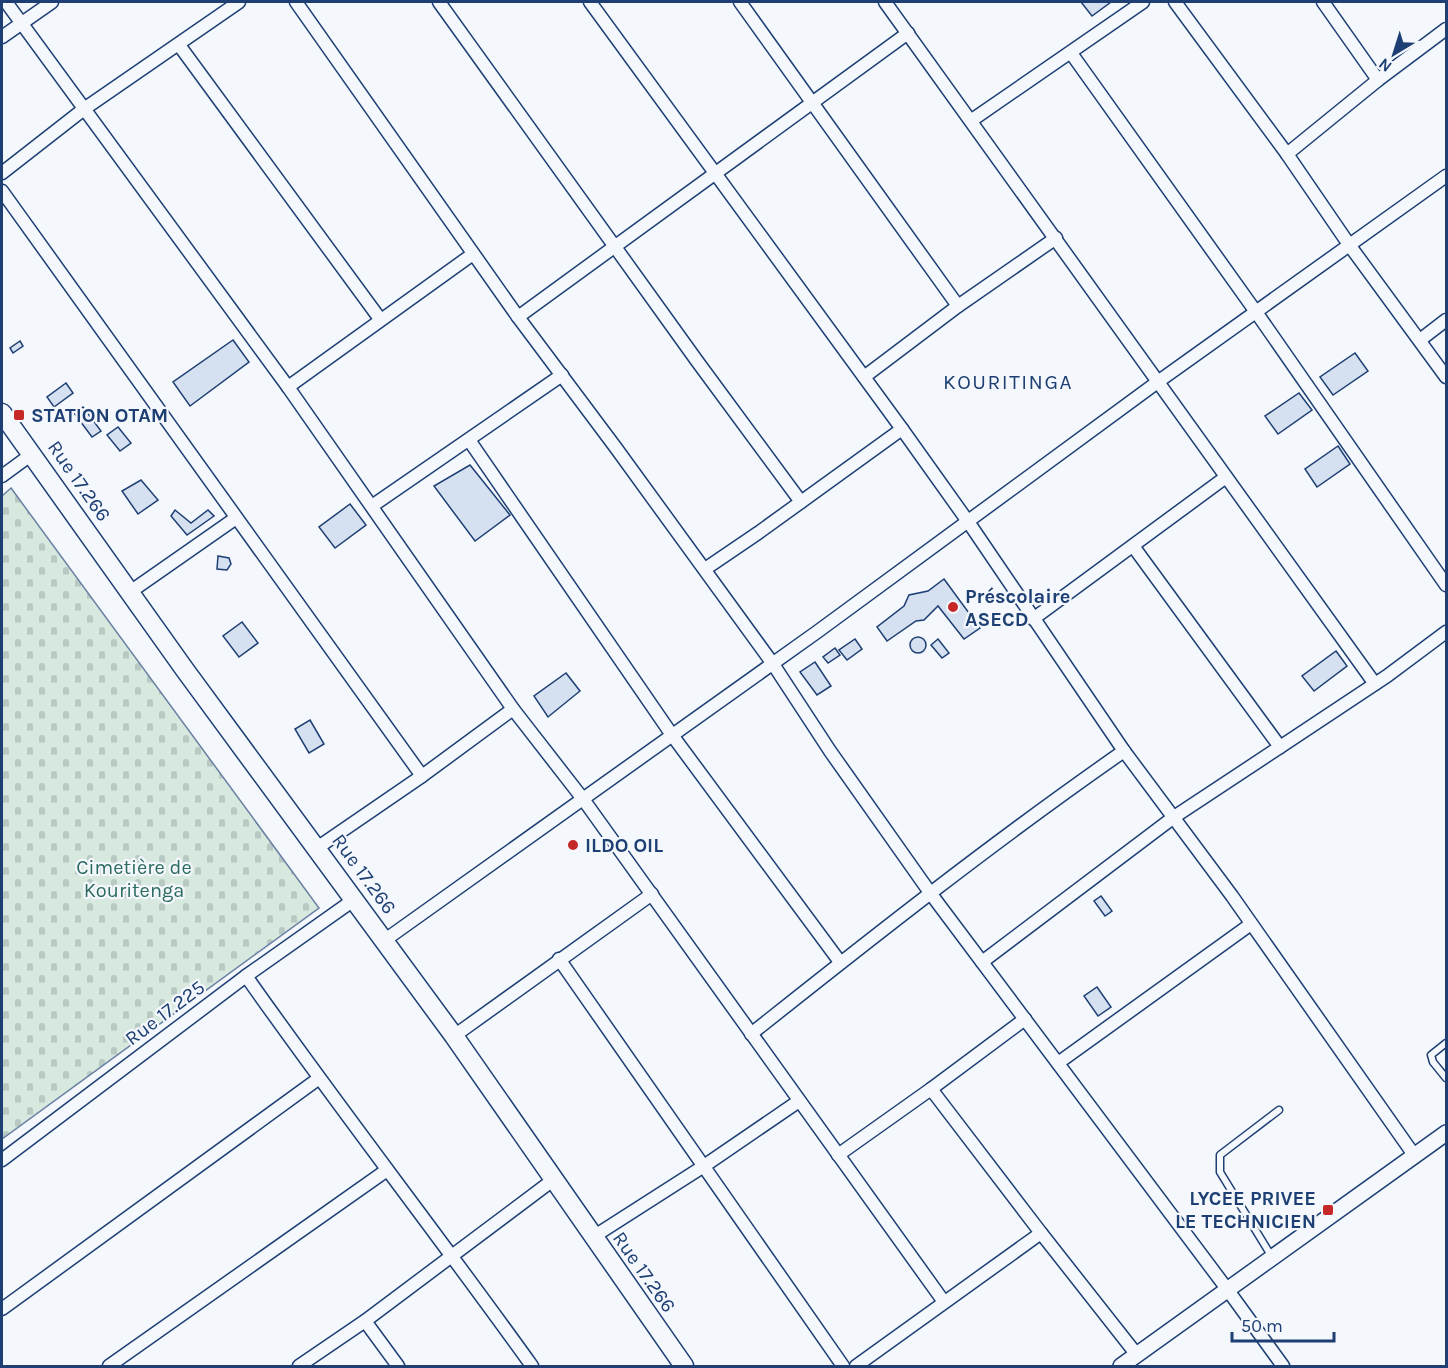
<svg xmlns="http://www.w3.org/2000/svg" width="1448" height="1368" font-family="Karla,sans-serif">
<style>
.cemetery{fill:url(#cemetery-stones);stroke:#687fa3;stroke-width:1.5}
.building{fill:#d5e0f0;stroke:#1d3f73;stroke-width:1.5}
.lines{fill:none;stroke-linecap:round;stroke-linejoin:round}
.service-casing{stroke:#1d3f73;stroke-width:9}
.minor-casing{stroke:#1d3f73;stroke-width:15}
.tertiary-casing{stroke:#1d3f73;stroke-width:18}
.secondary-casing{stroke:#1d3f73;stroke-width:21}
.service{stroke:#f4f7fb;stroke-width:6}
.minor{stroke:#f4f7fb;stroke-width:12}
.tertiary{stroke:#f4f7fb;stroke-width:15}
.secondary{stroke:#f4f7fb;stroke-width:18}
.poi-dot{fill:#c62828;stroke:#f4f7fb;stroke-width:2}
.labels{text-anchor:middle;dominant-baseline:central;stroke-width:4.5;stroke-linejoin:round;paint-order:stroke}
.poi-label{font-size:20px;font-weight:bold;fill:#1d3f73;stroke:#f4f7fb;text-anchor:start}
.street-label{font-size:20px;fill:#1d3f73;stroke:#f4f7fb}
.park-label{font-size:20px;fill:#2c6c60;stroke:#f4f7fb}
.neighbourhood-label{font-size:21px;letter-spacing:1.5px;fill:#1d3f73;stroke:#f4f7fb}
</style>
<defs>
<pattern id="cemetery-stones" width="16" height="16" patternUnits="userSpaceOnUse" patternTransform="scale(1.5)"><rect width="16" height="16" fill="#d7e8df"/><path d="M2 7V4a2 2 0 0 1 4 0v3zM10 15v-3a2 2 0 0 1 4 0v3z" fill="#b8c8c3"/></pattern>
</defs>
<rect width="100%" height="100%" fill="#f4f7fb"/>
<polygon class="cemetery" points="11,488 319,908 2,1139 2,496"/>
<g class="building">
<polygon points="1081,2 1111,2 1092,16"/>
<polygon points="233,340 249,362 190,406 173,382"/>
<polygon points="20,341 23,346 13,353 10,348"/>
<polygon points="1355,353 1368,371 1333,395 1320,377"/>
<polygon points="66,383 73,393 54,407 47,397"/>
<polygon points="1299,393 1312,410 1278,434 1265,416"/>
<polygon points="83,407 101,431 92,437 74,413"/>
<polygon points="118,427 131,443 120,451 107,435"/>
<polygon points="1338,446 1350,464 1317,487 1305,469"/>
<polygon points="470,465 510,515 475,541 434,486"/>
<polygon points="141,480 158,500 138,514 122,491"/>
<polygon points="350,504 366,525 335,548 319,527"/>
<polygon points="175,510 191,523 208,510 214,516 187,535 171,516"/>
<polygon points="218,556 229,558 231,564 227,570 217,569"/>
<polygon points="944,579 980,628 964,639 938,606 924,620 916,621 887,641 877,627 904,606 909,595 928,591"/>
<polygon points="242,622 258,643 239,657 223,636"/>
<circle cx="918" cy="645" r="8"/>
<polygon points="855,639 862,649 847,660 839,650"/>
<polygon points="938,639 949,653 942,658 931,645"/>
<polygon points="835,648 840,655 828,663 823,657"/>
<polygon points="1336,651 1347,666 1314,691 1302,676"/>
<polygon points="815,662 831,686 817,695 800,672"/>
<polygon points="566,673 580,691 548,717 534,696"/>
<polygon points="310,720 324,744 309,753 295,729"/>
<polygon points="1101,896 1112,911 1105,916 1094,901"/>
<polygon points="1097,987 1111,1007 1098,1016 1084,996"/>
</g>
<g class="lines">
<g class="service-casing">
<g id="service">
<polyline points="1446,1043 1431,1055 1433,1062 1446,1078"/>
<polyline points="1272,1257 1220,1172 1220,1155 1279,1110"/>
</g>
</g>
<g class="minor-casing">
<g id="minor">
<polyline points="6,2 288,387 513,709 583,799 944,1302"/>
<polyline points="296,2 518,317 616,448 773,664 830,751 931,894 1227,1289 1283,1366"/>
<polyline points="439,2 697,361 801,502"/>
<polyline points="590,2 902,429 969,523 1124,751 1232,896 1414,1155"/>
<polyline points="740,2 958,306"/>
<polyline points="885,2 1375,684"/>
<polyline points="1175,2 1287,154 1350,246 1446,377"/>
<polyline points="1323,2 1378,80"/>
<polyline points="2,37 52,2"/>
<polyline points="179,45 380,319"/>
<polyline points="1071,53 1256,312 1446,585"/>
<polyline points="972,120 1143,2"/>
<polyline points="1287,154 1378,80 1446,29"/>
<polyline points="2,173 84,109 239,2"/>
<polyline points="2,191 422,776"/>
<polyline points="518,317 908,33"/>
<polyline points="1420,340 1446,320"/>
<polyline points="864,377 958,306 1056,238"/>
<polyline points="288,387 473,254"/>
<polyline points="469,440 672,735 840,962"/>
<polyline points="2,476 32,454"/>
<polyline points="372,506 562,375"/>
<polyline points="705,569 758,533 902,429"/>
<polyline points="130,592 236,518"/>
<polyline points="1033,619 1226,477"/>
<polyline points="1280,747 1387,676 1446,632"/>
<polyline points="317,848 422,776 513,709"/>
<polyline points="385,940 817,632 1159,381 1446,176"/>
<polyline points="559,959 843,1366"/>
<polyline points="982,962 1174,817 1280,747 1133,546"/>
<path d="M246,976C339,1108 438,1235 532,1366"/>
<path d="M751,1034C873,937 996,840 1124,751"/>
<polyline points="454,1036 652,894"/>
<polyline points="1058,1063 1251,924"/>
<polyline points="931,1089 1025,1019"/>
<polyline points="838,1155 931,1089 1041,1233"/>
<polyline points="2,1160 246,976 355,899"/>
<polyline points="593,1237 704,1166 799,1101"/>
<polyline points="2,1309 318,1079"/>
<polyline points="365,1321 398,1366"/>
<polyline points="109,1366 387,1170"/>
<polyline points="299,1366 365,1321 553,1180"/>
<polyline points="856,1366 1041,1233 1137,1355"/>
</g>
</g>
<g class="tertiary-casing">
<polyline id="tertiary" points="1121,1366 1446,1133"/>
</g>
<g class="secondary-casing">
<polyline id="secondary" points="2,413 185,670 454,1036 684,1366"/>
</g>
<use href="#service" class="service"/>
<use href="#minor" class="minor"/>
<use href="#tertiary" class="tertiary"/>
<use href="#secondary" class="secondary"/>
</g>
<g class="poi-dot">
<rect x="13" y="409" width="12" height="12" rx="3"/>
<circle cx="953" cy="607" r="6"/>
<circle cx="573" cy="845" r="6"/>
<rect x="1322" y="1204" width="12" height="12" rx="3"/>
</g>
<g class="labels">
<g class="poi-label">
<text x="31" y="415">STATION OTAM</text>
<text x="965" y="596">Préscolaire<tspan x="965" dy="23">ASECD</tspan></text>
<text x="585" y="845">ILDO OIL</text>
<text x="1316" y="1198" text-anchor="end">LYCEE PRIVEE<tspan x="1316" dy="23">LE TECHNICIEN</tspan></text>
</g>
<g class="street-label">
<text transform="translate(79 481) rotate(55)">Rue 17.266</text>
<text transform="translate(364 874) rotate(54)">Rue 17.266</text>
<text transform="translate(165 1013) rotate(-37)">Rue 17.225</text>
<text transform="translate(644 1272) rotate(55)">Rue 17.266</text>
</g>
<g class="park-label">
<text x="134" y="867">Cimetière de<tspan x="134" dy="23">Kouritenga</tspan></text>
</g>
<g class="neighbourhood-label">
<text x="1008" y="382">KOURITINGA</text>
</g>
</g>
<rect width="1448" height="1368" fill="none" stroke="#1d3f73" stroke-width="6"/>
<g transform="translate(1394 54) rotate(218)" stroke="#f4f7fb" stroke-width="4.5" paint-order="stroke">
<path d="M0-4.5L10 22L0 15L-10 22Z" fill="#1d3f73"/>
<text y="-9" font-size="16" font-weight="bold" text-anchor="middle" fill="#1d3f73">N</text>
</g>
<path d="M1232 1332v9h102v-9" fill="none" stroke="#1d3f73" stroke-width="3"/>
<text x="1241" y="1332" font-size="18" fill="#1d3f73" stroke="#f4f7fb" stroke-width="4.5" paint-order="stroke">50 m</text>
</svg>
